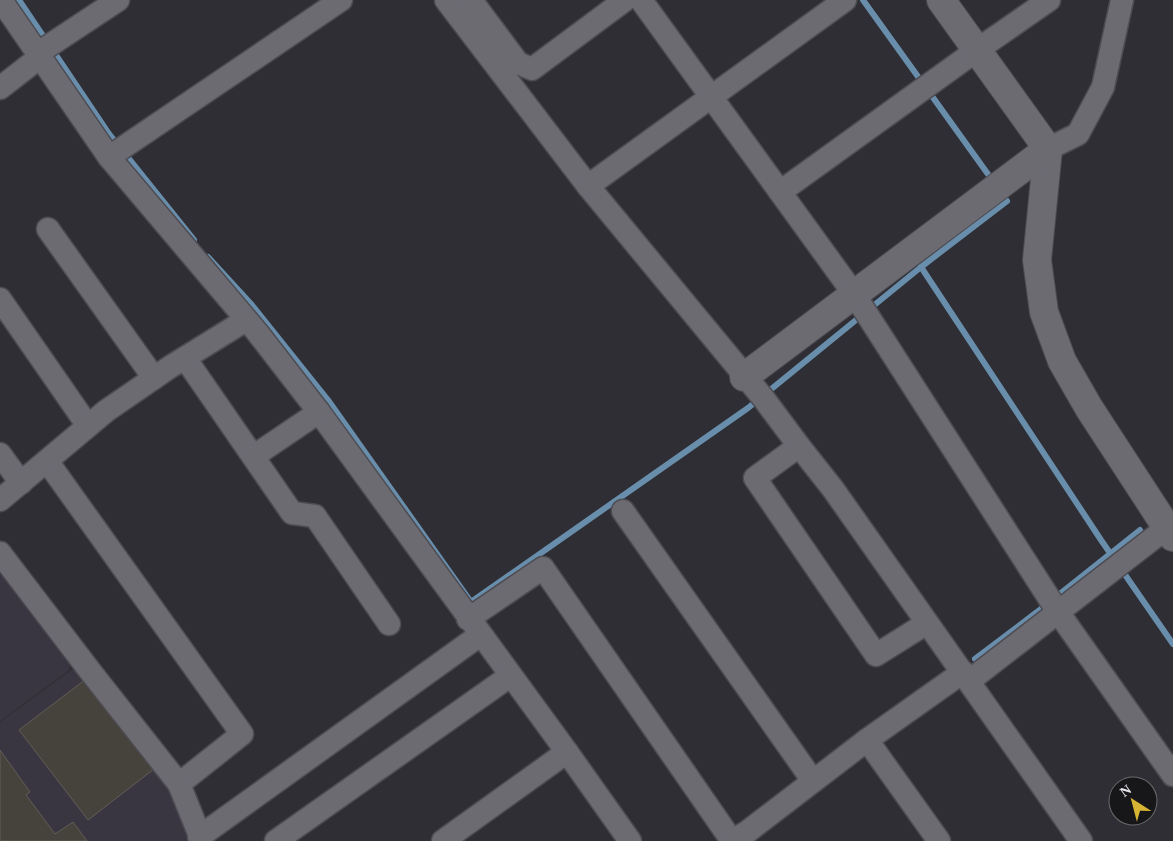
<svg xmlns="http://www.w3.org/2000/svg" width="1173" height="841" font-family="Georgia,serif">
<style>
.built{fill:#393642}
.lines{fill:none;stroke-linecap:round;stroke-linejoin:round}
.stream{stroke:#688eac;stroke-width:6}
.building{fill:#46423c;stroke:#625d57}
.minor-casing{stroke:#4e4c52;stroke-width:25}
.tertiary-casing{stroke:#4e4c52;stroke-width:30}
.minor{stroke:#6c6b72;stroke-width:22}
.tertiary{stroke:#6c6b72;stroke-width:28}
</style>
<rect width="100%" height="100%" fill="#2f2e34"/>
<g class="built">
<polygon points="0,570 71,663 68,671 0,721"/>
<polygon points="77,666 165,781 193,841 0,841 0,722"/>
</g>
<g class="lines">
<g class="stream">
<polyline points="19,0 109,134 194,240"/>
<polyline points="863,0 990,177"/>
<polyline points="208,257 252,305 328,400 471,602 748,408 921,267 1101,540 1173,644"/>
<polyline points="921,267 1007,201 1004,197"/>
<polyline points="975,659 1037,612 1140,530"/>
</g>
</g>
<g class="building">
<polygon points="86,679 154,769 88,820 19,730"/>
<polygon points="0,750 30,792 26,795 55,834 73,822 87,841 0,841"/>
</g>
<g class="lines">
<g class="minor-casing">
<g id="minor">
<polyline points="1,0 109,157 257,332 319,412 567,752 630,841"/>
<polyline points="446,0 588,186 764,399 799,446 833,489 1081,841"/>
<polyline points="471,0 518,63 532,69 625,0"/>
<polyline points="641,0 854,294 1058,612 1173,775"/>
<polyline points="38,53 118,0"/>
<polyline points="0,88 40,57"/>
<polyline points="1048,149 1078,134 1103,87 1122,0"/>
<polyline points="109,157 341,0"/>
<polyline points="588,186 845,0"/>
<polyline points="780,192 977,50 1049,0"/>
<polyline points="48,229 154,378"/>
<polyline points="0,299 88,426"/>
<polyline points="185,358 292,513 315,516 389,624"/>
<polyline points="799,446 755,478 876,655 927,623"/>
<polyline points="0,454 21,483"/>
<polyline points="254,456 319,412"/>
<polyline points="47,461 242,734 179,784"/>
<polyline points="0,500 106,411 170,367 246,320"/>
<polyline points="623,511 813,781"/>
<polyline points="0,553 90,671 179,784 202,841"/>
<polyline points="468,619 543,568 732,841"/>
<polyline points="969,681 1173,523"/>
<polyline points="867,740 939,841"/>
<polyline points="199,837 480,635"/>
<polyline points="276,841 510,676"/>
<polyline points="443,841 567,752"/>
<polyline points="732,841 747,832 867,740 963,672"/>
</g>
</g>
<g class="tertiary-casing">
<g id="tertiary">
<polyline points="941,0 1048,149 1037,260 1044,312 1062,361 1089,408 1173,537"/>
<polyline points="744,377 1048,149"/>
</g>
</g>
<use href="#minor" class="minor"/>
<use href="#tertiary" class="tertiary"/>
</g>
<g transform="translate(1133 801) rotate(324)"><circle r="24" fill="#171719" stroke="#6a6a6d"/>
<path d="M0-4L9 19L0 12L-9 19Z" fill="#d8b434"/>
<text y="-8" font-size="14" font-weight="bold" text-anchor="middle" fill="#e7e6ea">N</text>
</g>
</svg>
